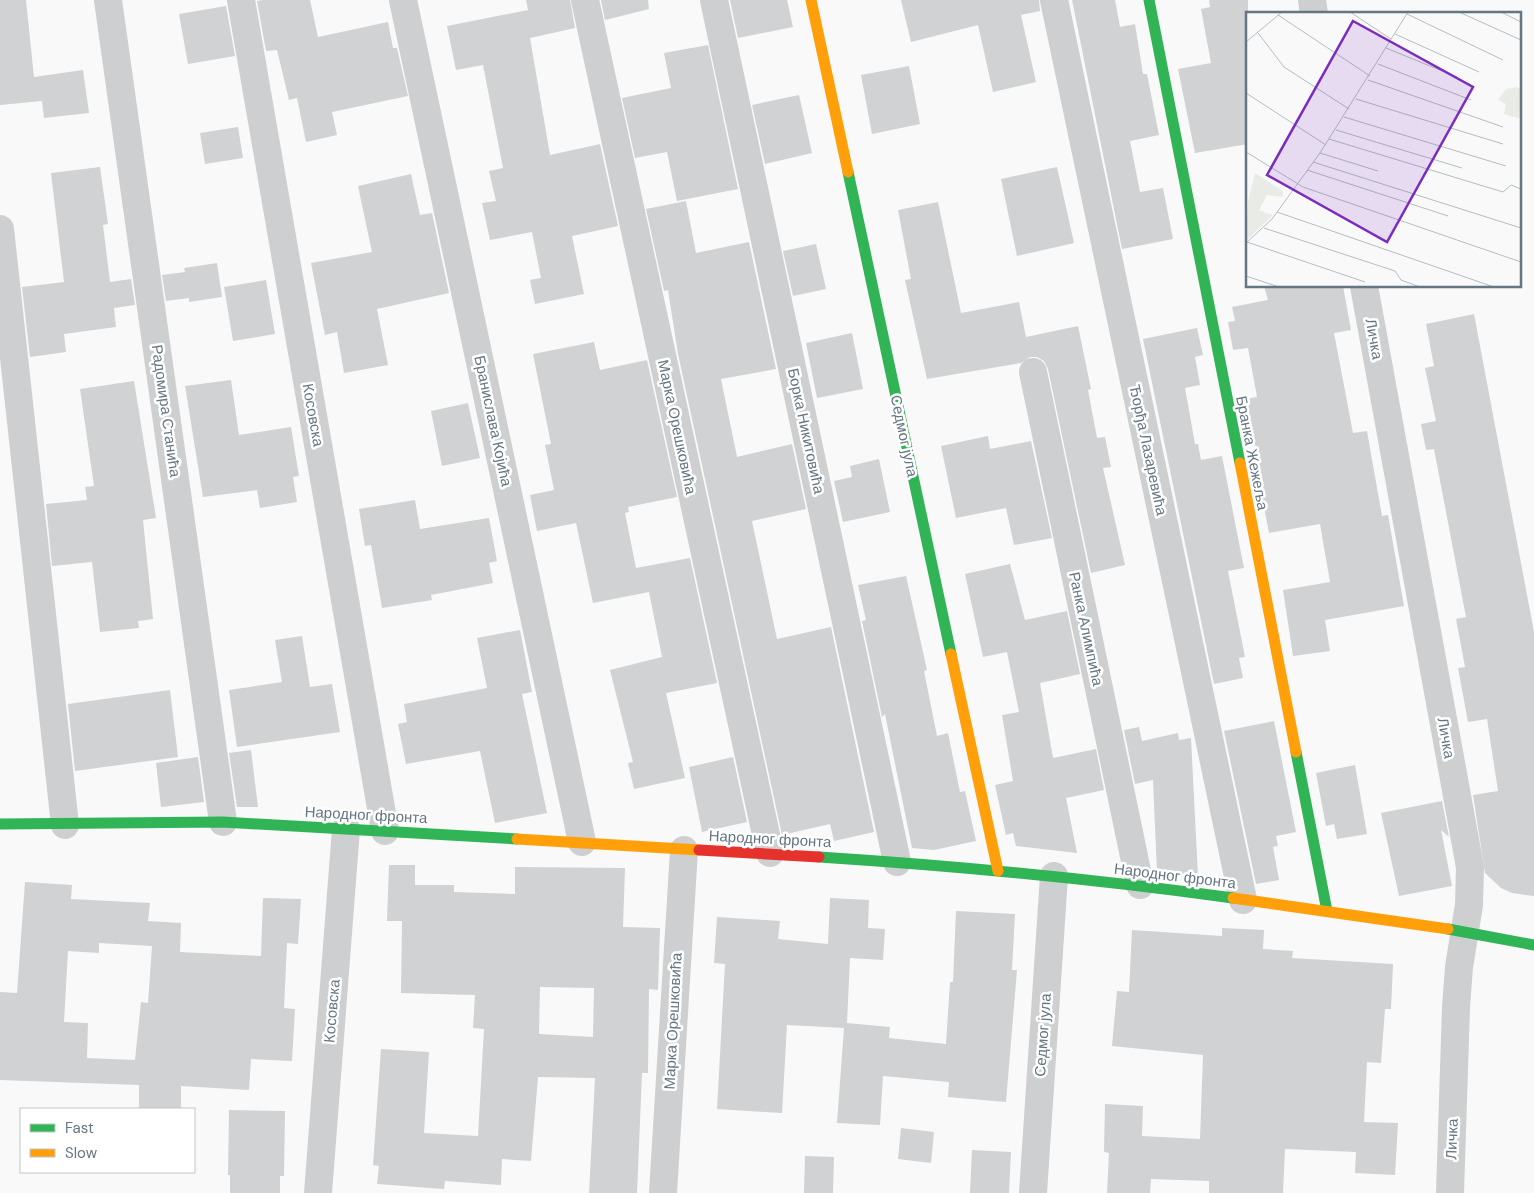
<svg xmlns="http://www.w3.org/2000/svg" width="1534" height="1193" font-family="'DM Sans',sans-serif">
<style>
.building{fill:#d0d2d3;fill-rule:evenodd}
.lines{fill:none;stroke-linecap:round;stroke-linejoin:round}
.street{stroke:#cecfd0;stroke-width:28}
.fast{stroke:#30b455;stroke-width:11}
.slow{stroke:#ff9f0a;stroke-width:11}
.jam{stroke:#e5322d;stroke-width:11}
.labels{text-anchor:middle;dominant-baseline:central;stroke-width:5;stroke-linejoin:round;paint-order:stroke}
.street-label{font-size:15px;fill:#657683;stroke:#fff}
.inset-road{fill:none;stroke:#b5bdc3;stroke-width:1}
.view{fill:#7b2cbf;fill-opacity:0.15;stroke:#7b2cbf;stroke-width:2.5}
.inset-edge{fill:none;stroke:#657683;stroke-width:2.5}
</style>
<rect width="100%" height="100%" fill="#f9f9f9"/>
<g class="building">
<polygon points="0,0 26,0 34,77 83,70 89,113 44,118 42,101 0,105"/>
<polygon points="263,0 310,0 318,37 388,22 393,48 397,48 408,96 332,112 337,135 306,142 297,98 289,100 277,50 266,51 257,1"/>
<polygon points="526,0 570,0 575,28 530,38 550,155 600,144 618,226 572,236 584,294 535,304 530,280 541,278 532,232 490,240 482,203 496,201 489,171 503,168 483,65 456,70 447,26 528,10"/>
<polygon points="601,0 648,0 649,9 605,20"/>
<polygon points="730,0 787,0 793,27 738,38"/>
<polygon points="901,0 1039,0 1040,11 1021,15 1036,82 993,92 978,25 911,42"/>
<polygon points="1072,0 1115,0 1120,27 1135,24 1143,74 1147,74 1159,135 1130,141 1140,192 1163,188 1173,239 1122,249"/>
<polygon points="1209,0 1248,0 1248,144 1195,153 1178,69 1211,63 1201,9 1210,7"/>
<polygon points="226,6 235,56 188,64 179,14"/>
<polygon points="708,45 738,189 677,201 667,152 635,158 622,98 671,88 664,53"/>
<polygon points="909,66 920,124 872,134 861,75"/>
<polygon points="799,95 812,153 765,164 752,105"/>
<polygon points="238,127 243,158 205,164 200,133"/>
<polygon points="100,167 108,224 103,225 110,282 131,279 135,305 114,308 116,327 64,334 66,352 30,357 22,287 64,282 51,173"/>
<polygon points="1057,167 1074,243 1017,256 1001,179"/>
<polygon points="411,174 420,215 432,213 449,293 377,309 388,365 344,373 337,332 325,335 311,263 372,252 358,186"/>
<polygon points="686,201 696,253 749,242 776,369 721,379 737,457 792,444 806,509 752,521 777,639 831,627 874,832 834,841 830,824 782,835 678,354 668,290 664,291 646,209"/>
<polygon points="938,202 961,313 1019,302 1026,337 1078,326 1091,389 1088,390 1097,438 1105,437 1111,467 1103,468 1125,565 1091,573 1048,369 1044,361 1037,357 1030,357 1021,363 927,379 905,280 911,279 898,210"/>
<polygon points="816,244 826,289 793,296 783,251"/>
<polygon points="217,263 222,297 189,302 189,298 166,301 162,275 185,272 184,268"/>
<polygon points="266,280 275,334 233,341 224,287"/>
<polygon points="1264,286 1343,286 1351,330 1334,333 1353,433 1367,431 1382,516 1388,515 1404,606 1325,620 1330,651 1293,656 1283,590 1330,582 1320,524 1269,533 1253,449 1256,449 1246,399 1257,397 1248,348 1233,350 1228,322 1235,321 1232,307 1268,300"/>
<polygon points="1474,314 1534,632 1534,896 1512,893 1501,888 1485,873 1473,795 1498,791 1487,719 1468,722 1458,668 1465,667 1456,619 1466,617 1434,449 1426,450 1421,424 1436,421 1425,368 1434,366 1426,324"/>
<polygon points="1197,328 1203,355 1195,357 1200,385 1185,388 1195,444 1198,444 1201,460 1222,456 1244,568 1228,571 1245,657 1239,658 1243,678 1214,684 1143,339"/>
<polygon points="852,333 863,389 817,398 806,343"/>
<polygon points="594,342 600,370 647,360 677,497 628,507 629,512 625,513 636,568 690,558 717,683 666,693 685,778 634,789 628,763 633,762 610,670 662,657 649,592 593,603 576,523 537,531 530,495 554,490 545,445 551,444 533,354"/>
<polygon points="231,380 239,435 291,427 299,476 293,477 297,502 260,508 257,490 203,497 185,386"/>
<polygon points="134,381 156,518 143,520 153,619 138,621 139,628 100,632 92,562 52,566 46,504 87,500 85,487 94,486 80,389"/>
<polygon points="468,403 480,458 442,466 431,411"/>
<polygon points="988,436 990,449 1031,441 1052,538 1014,545 1006,508 956,518 941,446"/>
<polygon points="879,459 890,512 843,522 834,481 852,477 850,466"/>
<polygon points="415,500 420,529 489,518 497,561 489,563 493,583 431,595 432,600 382,608 371,545 365,546 359,509"/>
<polygon points="1010,564 1025,620 1067,611 1080,674 1040,683 1053,758 1096,749 1104,790 1066,798 1077,853 1016,846 1013,833 1006,835 995,785 1013,781 1002,715 1019,712 1007,652 983,657 965,574"/>
<polygon points="906,576 927,670 924,671 937,736 948,733 960,792 965,791 976,841 934,850 912,848 885,714 882,717 862,621 866,620 858,585"/>
<polygon points="520,630 532,692 522,694 547,813 495,823 480,751 406,764 398,724 407,722 404,704 487,688 477,638"/>
<polygon points="302,636 310,687 332,684 340,732 237,747 229,690 282,682 275,640"/>
<polygon points="170,690 178,757 75,771 68,704"/>
<polygon points="1274,721 1296,832 1276,836 1278,846 1273,847 1279,880 1256,884 1224,731"/>
<polygon points="1139,727 1142,741 1178,733 1179,740 1191,738 1198,876 1157,872 1153,780 1135,784 1124,730"/>
<polygon points="251,750 258,807 237,807 229,753"/>
<polygon points="198,757 204,802 161,807 156,763"/>
<polygon points="733,757 747,822 702,832 689,767"/>
<polygon points="1355,765 1367,834 1337,839 1334,824 1326,826 1316,773"/>
<polygon points="1442,801 1449,837 1441,830 1452,886 1399,896 1381,813"/>
<path d="M389,865H415V885H454V892L515,894V867L625,868L623,927L660,928L658,990L649,989L648,1073H642L637,1193H589L595,1078L538,1077L531,1161L502,1159L501,1185L445,1181L444,1189L377,1184L379,1166L373,1165L381,1049L429,1052L424,1133L478,1136L484,1029L473,1028L475,995L401,993L402,921H387ZM540,987L594,988L593,1037L539,1034Z"/>
<path d="M25,882L72,885L71,899L150,903L148,921L181,923L180,952L261,956L263,898L301,899L298,944L287,943L284,1008L295,1009L292,1061L251,1059L249,1090L181,1086V1109H139V1085L0,1080V992L17,993ZM99,943L152,946L148,1003L141,1002L135,1060L87,1058L88,1023L64,1022L68,951L99,953Z"/>
<polygon points="830,898 869,900 868,928 885,929 883,960 850,958 847,1023 890,1027 889,1038 946,1044 950,982 953,982 956,911 1015,914 1012,970 1017,970 1006,1102 948,1097 949,1082 883,1076 880,1125 837,1123 844,1028 787,1025 782,1113 717,1109 725,964 714,963 717,917 780,921 778,939 828,944"/>
<polygon points="1222,928 1264,930 1263,949 1293,951 1292,958 1393,964 1391,1009 1385,1009 1381,1063 1367,1062 1364,1122 1398,1123 1395,1175 1355,1173 1356,1152 1285,1149 1283,1193 1209,1193 1209,1181 1151,1179 1150,1193 1107,1193 1109,1153 1104,1152 1105,1104 1143,1106 1142,1136 1200,1139 1203,1055 1112,1046 1117,991 1129,992 1132,930 1222,936"/>
<polygon points="229,1110 285,1111 284,1176 280,1176 280,1193 230,1193 230,1175 228,1175"/>
<polygon points="901,1128 934,1132 931,1163 898,1159"/>
<polygon points="972,1150 1011,1152 1009,1193 970,1193"/>
<polygon points="805,1156 834,1157 833,1193 804,1193"/>
</g>
<g class="lines">
<g class="street">
<polyline points="108,0 223,822"/>
<polyline points="241,0 385,831"/>
<polyline points="403,0 582,842"/>
<polyline points="585,0 770,853"/>
<polyline points="714,0 897,862"/>
<polyline points="1054,0 1243,900"/>
<polyline points="1312,0 1314,14"/>
<polyline points="0,229 65,825"/>
<polyline points="1364,286 1470,867 1469,905 1459,967 1456,1007 1450,1193"/>
<polyline points="1033,372 1140,885"/>
<polyline points="318,1193 346,829"/>
<polyline points="663,1193 684,850"/>
<polyline points="1033,1193 1054,876"/>
</g>
<g class="fast">
<polyline points="1149,0 1240,463"/>
<polyline points="848,172 951,654"/>
<polyline points="1296,752 1327,911"/>
<polyline points="0,824 223,822 517,839"/>
<path d="M819,857C958,866 1096,879 1233,898"/>
<polyline points="1448,929 1534,945"/>
</g>
<g class="slow">
<polyline points="811,0 848,172"/>
<polyline points="1240,463 1296,752"/>
<polyline points="951,654 998,871"/>
<polyline points="517,839 699,850"/>
<polyline points="1233,898 1448,929"/>
</g>
<polyline class="jam" points="699,850 819,857"/>
</g>
<g class="labels">
<g class="street-label">
<text transform="translate(1374 339) rotate(80)">Личка</text>
<text transform="translate(166 411) rotate(82)">Радомира Станића</text>
<text transform="translate(313 415) rotate(80)">Косовска</text>
<text transform="translate(493 421) rotate(78)">Бранислава Којића</text>
<text transform="translate(677 427) rotate(78)">Марка Орешковића</text>
<text transform="translate(806 431) rotate(78)">Борка Никитовића</text>
<text transform="translate(904 436) rotate(78)">Седмог јула</text>
<text transform="translate(1148 450) rotate(78)">Ђорђа Лазаревића</text>
<text transform="translate(1252 453) rotate(79)">Бранка Жежеља</text>
<text transform="translate(1086 629) rotate(78)">Ранка Алимпића</text>
<text transform="translate(1446 738) rotate(80)">Личка</text>
<text transform="translate(366 815) rotate(3)">Народног фронта</text>
<text transform="translate(770 839) rotate(3)">Народног фронта</text>
<text transform="translate(1175 876) rotate(7)">Народног фронта</text>
<text transform="translate(332 1011) rotate(-85)">Косовска</text>
<text transform="translate(673 1021) rotate(-87)">Марка Орешковића</text>
<text transform="translate(1043 1035) rotate(-86)">Седмог јула</text>
<text transform="translate(1452 1139) rotate(-88)">Личка</text>
</g>
</g>
<g transform="translate(1246 12)">
<rect width="275" height="275" fill="#f9f9f9"/>
<path d="M271,75L275,77V107L258,102L260,92L252,88L260,77ZM9,161L37,179V185L21,183L13,198L27,203L0,229L2,190Z" fill="#e8ebe6"/>
<path class="inset-road" d="M104,0L145,27M213,0L275,28M255,0L275,10M161,2L257,48M32,3L124,64M12,21L38,55L103,97M149,22L233,60M0,30L36,0M140,36L211,65M132,52L225,88M122,68L257,115M0,81L80,133M110,87L257,132M98,105L260,154M90,118L216,156M83,127L257,180L265,173L275,177M0,140L57,175L275,250M74,141L132,159M67,150L275,216M61,158L202,204M31,200L248,275M18,216L149,259L155,268L174,275M1,230L119,270M0,231L26,207L74,141L162,0M0,264L33,275"/>
<path class="view" d="M107,9L227,75L141,230L21,163Z"/>
<rect width="275" height="275" class="inset-edge"/>
</g>
<rect x="20" y="1108" width="175" height="65" fill="#ffffff" stroke="#c1c8cd"/>
<rect x="30" y="1124" width="25" height="8" fill="#30b455" stroke="#c1c8cd"/>
<text x="65" y="1133" font-size="15" fill="#657683">Fast</text>
<rect x="30" y="1149" width="25" height="8" fill="#ff9f0a" stroke="#c1c8cd"/>
<text x="65" y="1158" font-size="15" fill="#657683">Slow</text>
</svg>
